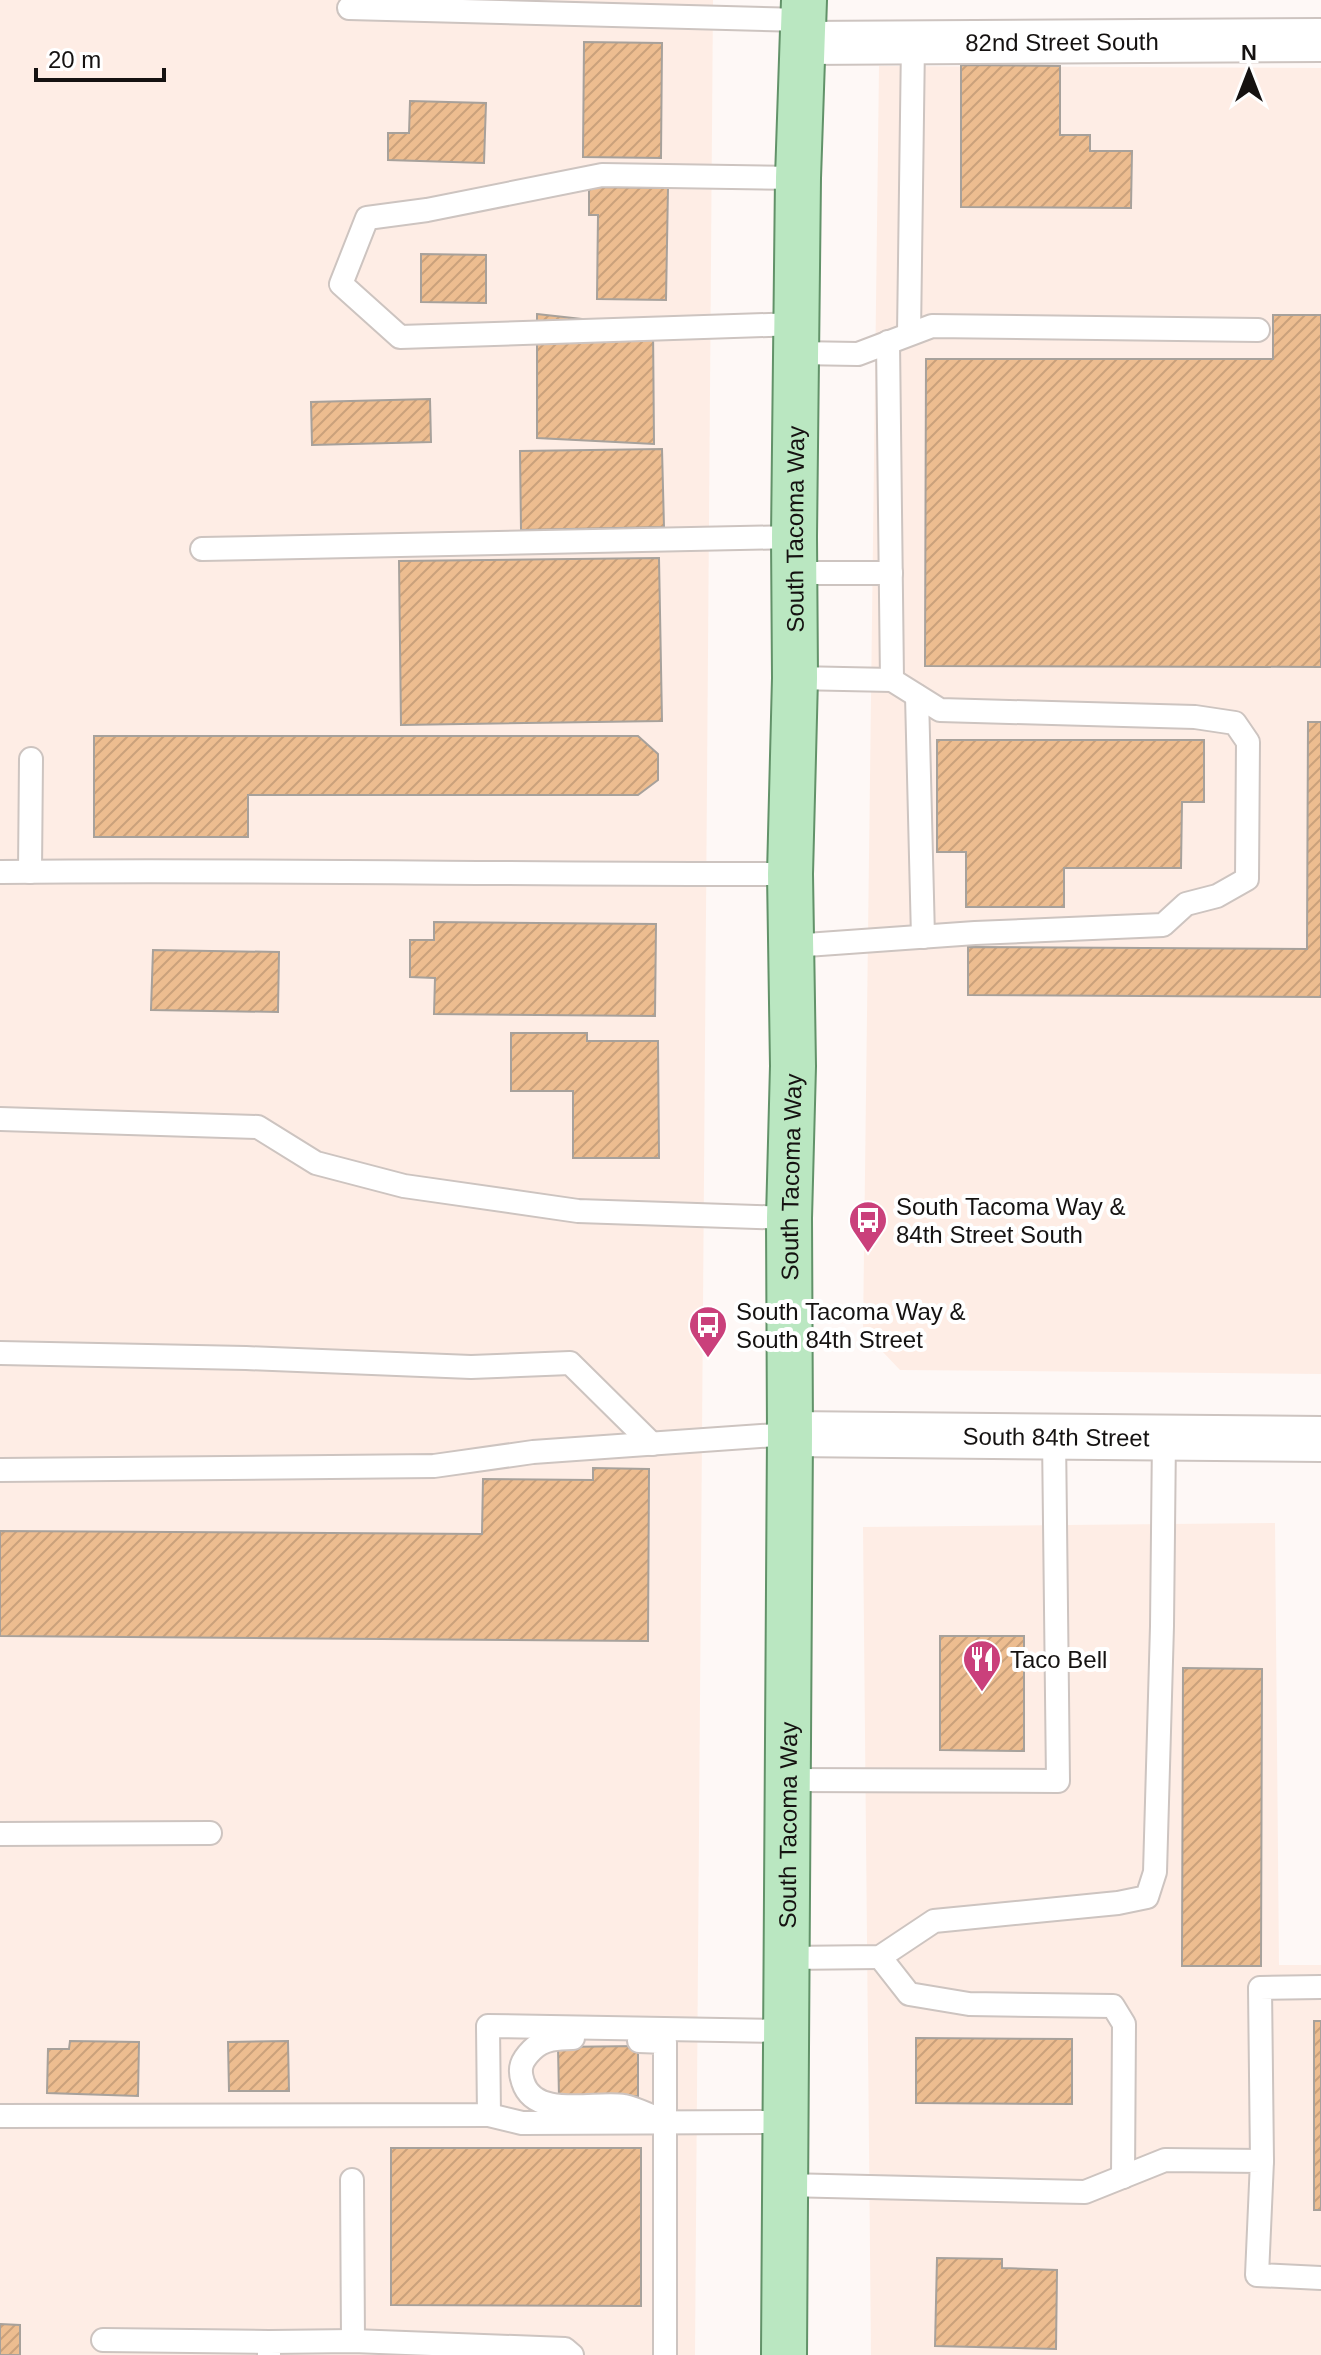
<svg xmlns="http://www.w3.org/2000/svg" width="1321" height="2355" font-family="Helvetica,sans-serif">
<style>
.built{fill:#feede5}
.building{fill:url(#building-hatch);stroke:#a7a19b;stroke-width:2}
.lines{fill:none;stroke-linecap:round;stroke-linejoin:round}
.lane-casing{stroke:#cdc4c0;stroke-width:26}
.street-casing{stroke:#cdc4c0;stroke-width:46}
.secondary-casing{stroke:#cdc4c0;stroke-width:48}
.primary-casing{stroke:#629269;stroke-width:48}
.lane{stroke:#fff;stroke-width:22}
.street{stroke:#fff;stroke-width:42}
.secondary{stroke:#fff;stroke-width:44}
.primary{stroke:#bae7c1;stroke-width:44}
.labels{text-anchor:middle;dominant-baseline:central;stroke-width:8;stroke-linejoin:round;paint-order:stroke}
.street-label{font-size:24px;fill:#151211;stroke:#fff}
.poi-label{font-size:24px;fill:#151211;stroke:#fff;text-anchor:start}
</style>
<defs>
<pattern id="building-hatch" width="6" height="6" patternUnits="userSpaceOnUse" patternTransform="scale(2)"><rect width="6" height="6" fill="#edbd90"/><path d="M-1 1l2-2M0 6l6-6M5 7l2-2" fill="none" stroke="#caa17b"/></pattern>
</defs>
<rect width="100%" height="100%" fill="#fef8f6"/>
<g class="built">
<polygon points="0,0 713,0 695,2355 0,2355"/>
<polygon points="879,66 1321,68 1321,1374 900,1370 863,1331"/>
<polygon points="1275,1523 1279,1965 1321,1965 1321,2355 871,2355 863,1527"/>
</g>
<g class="building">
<polygon points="584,42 662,43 661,158 583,157"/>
<polygon points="961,65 1060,66 1060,135 1090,135 1090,151 1132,151 1131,208 961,207"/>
<polygon points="410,101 486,103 484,163 388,160 388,133 409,133"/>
<polygon points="589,187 668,188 666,300 597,299 598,215 589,215"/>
<polygon points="421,254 486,255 486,303 421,302"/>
<polygon points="537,314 653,327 654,444 537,438"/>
<polygon points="1273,315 1321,315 1321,667 925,666 926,359 1273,359"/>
<polygon points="430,399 431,442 312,445 311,402"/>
<polygon points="662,449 664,527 521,530 520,451"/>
<polygon points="659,558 662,721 401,725 399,561"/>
<polygon points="1308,722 1321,722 1321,997 968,995 968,947 1307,949"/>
<polygon points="94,736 638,736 658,754 658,780 638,795 248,795 248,837 94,837"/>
<polygon points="937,740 1204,740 1204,802 1182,802 1181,868 1064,868 1064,907 966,907 966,852 937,852"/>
<polygon points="434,922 656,924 655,1016 434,1014 435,978 410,977 410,940 434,940"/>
<polygon points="153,950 279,952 278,1012 151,1010"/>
<polygon points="511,1033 587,1033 587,1041 658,1041 659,1158 573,1158 573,1091 511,1091"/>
<polygon points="593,1468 649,1469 648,1641 0,1636 0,1531 482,1534 483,1479 593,1480"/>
<polygon points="940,1636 1024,1636 1024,1751 940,1750"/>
<polygon points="1183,1668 1262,1669 1261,1966 1182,1966"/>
<rect x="1314" y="2021" width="7" height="189"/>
<polygon points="916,2038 1072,2039 1072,2104 916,2103"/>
<polygon points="70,2041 139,2042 138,2096 47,2093 48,2049 69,2049"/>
<polygon points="288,2041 289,2091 229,2091 228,2042"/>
<polygon points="638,2046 638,2096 559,2097 558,2047"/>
<polygon points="391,2148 641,2148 641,2306 391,2305"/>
<polygon points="937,2258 1002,2259 1002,2268 1057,2270 1056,2349 935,2346"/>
<polygon points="0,2324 20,2325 20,2355 0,2355"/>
</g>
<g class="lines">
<g class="lane-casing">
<g id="lane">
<polyline points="349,8 803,20"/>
<polyline points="797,324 400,337 341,284 367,218 427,210 602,175 798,178"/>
<polyline points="909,334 913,43"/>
<polyline points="888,342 892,680"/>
<polyline points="797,353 858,354 932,326 1258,330"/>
<polyline points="202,549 794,537"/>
<polyline points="795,573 891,573"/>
<polyline points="917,696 923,937"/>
<path d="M0,872C263,869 527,875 790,874"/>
<polyline points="30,872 31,759"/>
<polyline points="792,946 975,933 1163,925 1186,904 1217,896 1247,879 1248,742 1235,723 1195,717 940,710 892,680 795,678"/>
<polyline points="0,1119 258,1127 316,1163 404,1186 578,1211 789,1218"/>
<polyline points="0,1353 246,1358 471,1367 570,1363 652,1444"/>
<polyline points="0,1470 434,1466 533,1452 790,1434"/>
<polyline points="788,1780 1058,1781 1054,1436"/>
<polyline points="0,1834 210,1833"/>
<polyline points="880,1957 909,1994 969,2004 1113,2006 1124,2024 1123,2177"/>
<polyline points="786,1958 880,1957 934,1921 1118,1903 1147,1897 1155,1872 1162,1626 1164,1437"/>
<path d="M573,2038C558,2038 543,2039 532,2050C522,2060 518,2068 523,2082C535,2120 596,2101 624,2106C638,2109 652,2117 665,2121"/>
<polyline points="639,2041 665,2042 665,2355"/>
<polyline points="489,2115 522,2123 785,2122"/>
<polyline points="0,2116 489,2115 488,2026 785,2031"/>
<polyline points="1262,2161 1260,1988 1321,1987"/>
<polyline points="352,2180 353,2341"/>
<polyline points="785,2185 1085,2192 1165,2160 1262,2161 1257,2275 1321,2278"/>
<polyline points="103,2340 269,2342"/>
<polyline points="269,2355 269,2342 353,2341 565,2349 572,2355"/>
</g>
</g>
<g class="street-casing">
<g id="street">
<path id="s1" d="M802,43L1321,40"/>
</g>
</g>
<g class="secondary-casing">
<g id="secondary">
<path id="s2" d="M790,1434L1321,1439"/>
</g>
</g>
<g class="primary-casing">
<g id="primary">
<path id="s3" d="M784,2355L790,1434L789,1218L793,1066L790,874L795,678L794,537L798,178L804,0"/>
</g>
</g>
<use href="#lane" class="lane"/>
<use href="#street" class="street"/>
<use href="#secondary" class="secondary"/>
<use href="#primary" class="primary"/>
</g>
<defs>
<g id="bus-pin" transform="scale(2)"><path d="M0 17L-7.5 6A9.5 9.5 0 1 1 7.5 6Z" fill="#ca407b" stroke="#fff"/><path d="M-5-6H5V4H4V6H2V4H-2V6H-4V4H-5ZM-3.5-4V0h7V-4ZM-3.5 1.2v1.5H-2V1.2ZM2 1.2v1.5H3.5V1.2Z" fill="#fff"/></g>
<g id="restaurant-pin" transform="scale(2)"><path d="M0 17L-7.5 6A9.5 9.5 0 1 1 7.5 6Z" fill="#ca407b" stroke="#fff"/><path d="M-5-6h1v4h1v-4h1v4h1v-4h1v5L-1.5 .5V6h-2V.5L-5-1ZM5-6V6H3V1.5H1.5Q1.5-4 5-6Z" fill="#fff"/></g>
</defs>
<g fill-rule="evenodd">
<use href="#bus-pin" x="868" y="1220"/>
<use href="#bus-pin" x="708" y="1325"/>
<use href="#restaurant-pin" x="982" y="1659"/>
</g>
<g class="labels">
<g class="street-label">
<text stroke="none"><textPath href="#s1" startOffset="260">82nd Street South</textPath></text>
<text stroke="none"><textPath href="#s3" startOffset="1826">South Tacoma Way</textPath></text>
<text stroke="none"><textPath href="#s3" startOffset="1178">South Tacoma Way</textPath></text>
<text stroke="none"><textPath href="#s2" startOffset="266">South 84th Street</textPath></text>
<text stroke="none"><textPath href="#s3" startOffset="530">South Tacoma Way</textPath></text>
</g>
<g class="poi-label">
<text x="896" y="1206">South Tacoma Way &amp;<tspan x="896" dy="28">84th Street South</tspan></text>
<text x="736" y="1311">South Tacoma Way &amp;<tspan x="736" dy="28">South 84th Street</tspan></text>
<text x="1010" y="1659">Taco Bell</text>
</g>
</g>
<g transform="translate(1249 72)" stroke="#ffffff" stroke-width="6" paint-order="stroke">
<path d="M0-6L14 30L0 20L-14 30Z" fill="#151211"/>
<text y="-12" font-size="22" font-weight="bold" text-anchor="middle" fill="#151211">N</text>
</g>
<path d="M36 68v12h128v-12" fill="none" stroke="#151211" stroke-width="4"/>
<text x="48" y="68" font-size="24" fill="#151211" stroke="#ffffff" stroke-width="6" paint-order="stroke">20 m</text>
</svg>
